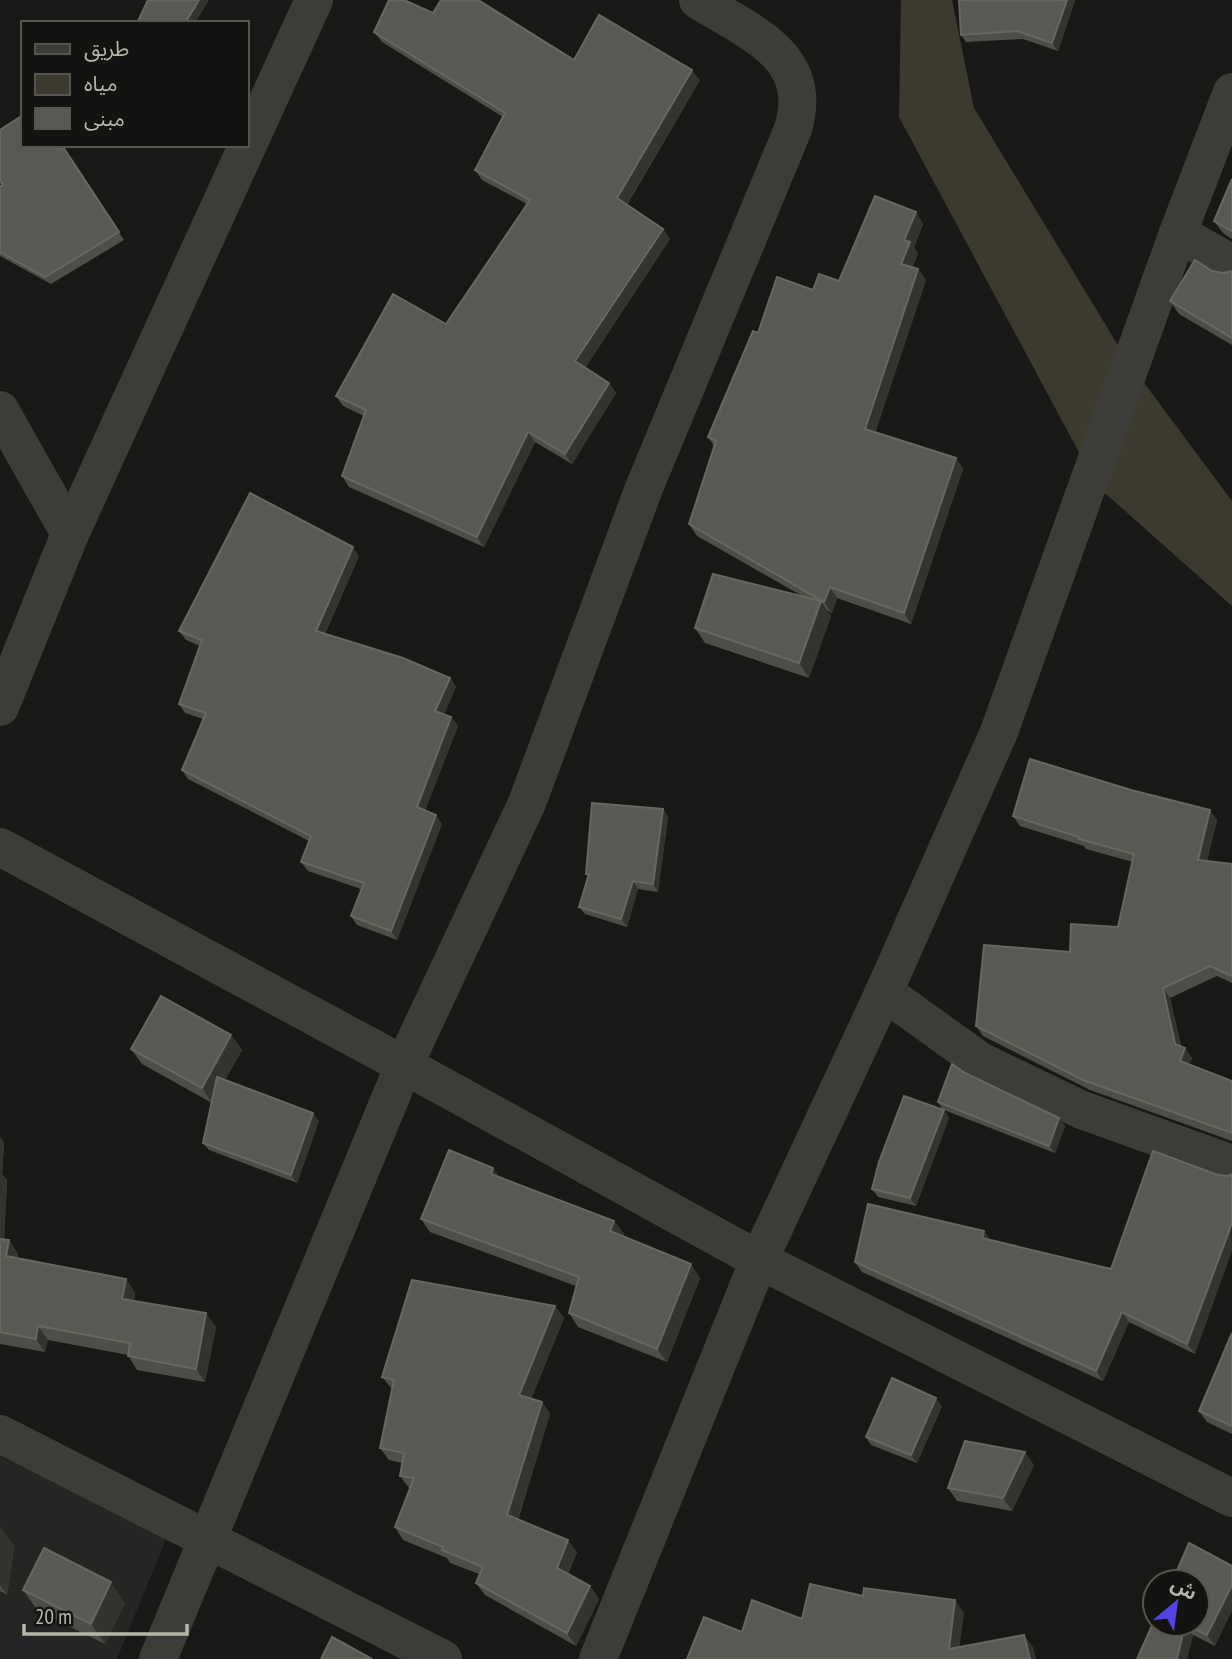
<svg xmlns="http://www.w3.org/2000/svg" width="1232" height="1659" font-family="'PT Sans Narrow','Noto Sans Arabic',sans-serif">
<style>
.built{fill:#242623}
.water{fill:#3c3a2e}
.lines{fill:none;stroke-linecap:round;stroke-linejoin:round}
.street{stroke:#3c3d38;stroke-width:38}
.wall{fill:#4c4e48}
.shaded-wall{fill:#323430}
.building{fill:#575953;stroke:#666860;stroke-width:2}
</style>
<rect width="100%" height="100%" fill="#181917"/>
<polygon class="built" points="0,1456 168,1534 117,1659 0,1659"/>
<polygon class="water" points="901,0 952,0 974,108 1127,360 1232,501 1232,606 1097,486 899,117"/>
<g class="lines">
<g class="street">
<polyline points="1178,233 1232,264"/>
<polyline points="0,410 70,534"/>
<polyline points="0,707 70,534 314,0"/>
<polyline points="0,847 404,1065 759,1260 1232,1498"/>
<polyline points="884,992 980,1061 1082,1110 1232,1164"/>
<polyline points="0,1434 443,1659"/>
<path d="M158,1659L404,1065L527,803L644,488L793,129C815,55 750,33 698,0"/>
<polyline points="598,1659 759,1260 884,992 999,732 1178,233 1232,92"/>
</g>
</g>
<g class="wall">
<polygon points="1075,0 1058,51 1023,39 966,42 961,35"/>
<polygon points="433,13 574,60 700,80 627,205 663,229 670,239 585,368 609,383 616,393 572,464 535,442 484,547 349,487 342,476 364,416 343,406 336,396 446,324 527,204 482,180 475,170 503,117 382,42 374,32"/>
<polygon points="63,147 124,240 51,284 0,256 0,186"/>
<polygon points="1232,179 1232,239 1223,233 1214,221"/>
<polygon points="916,212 923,224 914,247 918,254 912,267 918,269 926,280 875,432 956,458 963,469 911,624 837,598 832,613 827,610 831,616 809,678 705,643 695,628 804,597 697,536 689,524 714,446 708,437 758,333 813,290 839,281"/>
<polygon points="1212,271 1223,273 1232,271 1232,345 1179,314 1170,301"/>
<polygon points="359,556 325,634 450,678 456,687 444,714 451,717 458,726 425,810 442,824 397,940 357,925 351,916 361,889 308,871 301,862 309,841 188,779 182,770 203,719 185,713 179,704 200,646 186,640 179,631"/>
<polygon points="663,809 668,817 658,892 638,889 627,927 585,914 579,907 588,877 586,874"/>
<polygon points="1013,816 1217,820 1207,861 1232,864 1232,983 1217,976 1170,998 1181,1046 1192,1058 1189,1065 1232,1081 1232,1141 1090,1090 983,1036 976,1026 1070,952 1118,927 1133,862 1086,849 1084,846 1020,826"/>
<polygon points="231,1035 242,1050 225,1080 319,1121 297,1183 209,1150 203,1143 212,1103 142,1064 131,1049"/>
<polygon points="965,1073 1059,1118 1065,1126 1055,1153 944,1110 949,1118 916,1206 878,1197 872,1189 943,1110 938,1102"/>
<polygon points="0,1137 4,1143 2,1174 7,1180 4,1239 9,1240 18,1254 18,1258 126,1279 135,1293 134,1301 216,1327 205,1382 137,1370 128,1355 48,1340 45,1352 0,1344"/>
<polygon points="1218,1175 1228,1176 1195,1354 1129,1322 1103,1381 862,1272 855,1262 984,1231 990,1240 1111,1269"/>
<polygon points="500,1178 614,1221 624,1234 623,1236 700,1278 667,1362 578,1327 569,1313 576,1286 430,1232 421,1219"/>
<polygon points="555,1306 564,1318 531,1399 542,1402 550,1414 518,1520 577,1552 568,1574 590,1586 599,1599 576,1646 485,1595 476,1583 479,1574 450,1563 447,1558 403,1540 395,1527 410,1488 409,1488 400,1476 402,1463 389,1460 380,1448 392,1389 382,1377"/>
<polygon points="1232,1333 1232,1434 1207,1422 1199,1411"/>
<polygon points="942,1406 917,1463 871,1445 866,1437"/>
<polygon points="1034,1465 1012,1511 957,1501 948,1488"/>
<polygon points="0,1526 14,1547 7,1595 0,1591"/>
<polygon points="1232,1566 1215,1646 1193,1635 1187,1659 1137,1659"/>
<polygon points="23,1590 125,1603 105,1644 38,1611"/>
</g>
<g class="shaded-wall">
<polygon points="199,0 209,0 195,23 185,23"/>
<polygon points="1067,0 1075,0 1058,51 1052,43"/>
<polygon points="692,70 700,80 624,209 617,198"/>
<polygon points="916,212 923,224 914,247 918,254 909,275 901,264 904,240"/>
<polygon points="663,229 670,239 582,372 575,361"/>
<polygon points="918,269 926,280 873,440 865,429"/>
<polygon points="609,383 616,393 572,464 565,454"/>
<polygon points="528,432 535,442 484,547 477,537"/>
<polygon points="956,458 963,469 911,624 904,613"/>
<polygon points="353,547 359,556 322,640 316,631"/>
<polygon points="830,587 837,598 832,613 824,602"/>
<polygon points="821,601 831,616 809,678 799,663"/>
<polygon points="450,678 456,687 442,720 435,711"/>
<polygon points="451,717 458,726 423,816 417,807"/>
<polygon points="663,809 668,817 658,892 653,884"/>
<polygon points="1210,810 1217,820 1205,870 1198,860"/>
<polygon points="436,815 442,824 397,940 391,931"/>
<polygon points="633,881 638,889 627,927 621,919"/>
<polygon points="1163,988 1170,998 1182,1054 1185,1048 1192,1058 1187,1071 1180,1061"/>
<polygon points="231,1035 242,1050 212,1103 202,1088"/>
<polygon points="944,1110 949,1118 916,1206 910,1198"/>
<polygon points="313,1113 319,1121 297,1183 291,1175"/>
<polygon points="1059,1118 1065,1126 1055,1153 1049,1146"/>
<polygon points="0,1137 4,1143 2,1174 7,1180 4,1251 0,1246"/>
<polygon points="493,1168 503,1181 491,1174"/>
<polygon points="614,1221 624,1234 619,1245 610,1231"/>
<polygon points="1231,1223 1232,1251 1195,1354 1187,1344"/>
<polygon points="984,1231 991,1241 982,1238"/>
<polygon points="9,1240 18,1254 16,1269 6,1256"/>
<polygon points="691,1264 700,1278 667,1362 657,1349"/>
<polygon points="126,1279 135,1293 132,1312 122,1299"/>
<polygon points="555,1306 564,1318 528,1407 519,1395"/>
<polygon points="1122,1312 1129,1322 1103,1381 1096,1371"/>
<polygon points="206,1313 216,1327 205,1382 196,1369"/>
<polygon points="38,1326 48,1340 45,1352 36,1339"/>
<polygon points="936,1398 942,1406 917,1463 911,1455"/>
<polygon points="542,1402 550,1414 515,1528 507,1515"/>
<polygon points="1025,1452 1034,1465 1012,1511 1003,1498"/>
<polygon points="0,1526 14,1547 7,1595 0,1585"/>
<polygon points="568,1540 577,1552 565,1580 557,1568"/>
<polygon points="111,1582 125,1603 105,1644 91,1624"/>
<polygon points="1232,1585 1232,1611 1215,1646 1207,1635"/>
<polygon points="590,1586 599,1599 576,1646 567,1633"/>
<polygon points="955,1600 964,1613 958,1659 949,1649"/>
<polygon points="1185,1624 1193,1635 1187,1659 1177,1659"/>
<polygon points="1024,1635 1033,1647 1036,1659 1030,1659"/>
</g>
<g class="building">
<polygon points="148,0 199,0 185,23 137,23"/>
<polygon points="389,0 404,0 433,13 441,0 478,0 574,60 599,15 692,70 617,198 663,229 575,361 609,383 565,454 528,432 477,537 342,476 366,410 336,396 393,294 446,324 530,200 475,170 505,113 374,32"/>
<polygon points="959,0 1067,0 1052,43 1017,31 961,35"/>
<polygon points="23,115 23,145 55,145 59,150 63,147 119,232 45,277 0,252 0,186 3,185 0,181 0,130"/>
<polygon points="1232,179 1232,231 1214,221"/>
<polygon points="875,196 916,212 904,240 910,242 901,264 918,269 865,429 956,458 904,613 830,587 824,602 689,524 716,441 708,437 753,331 758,333 777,277 813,290 819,274 839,281"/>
<polygon points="1195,260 1212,271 1223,273 1232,271 1232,338 1170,301"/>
<polygon points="250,493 353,547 316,631 403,658 450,678 435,711 451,717 417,807 436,815 391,931 351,916 364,883 301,862 311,836 182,770 206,713 179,704 202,640 179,631"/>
<polygon points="713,574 821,601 799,663 695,628"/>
<polygon points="1030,759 1131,790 1210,810 1198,860 1232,864 1232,976 1210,966 1163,988 1175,1044 1185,1048 1180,1061 1232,1081 1232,1133 1083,1080 976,1026 984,945 1070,952 1071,924 1118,927 1134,854 1079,839 1079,837 1013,816"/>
<polygon points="592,803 663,809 653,884 633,881 621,919 579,907 589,874 586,874"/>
<polygon points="161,996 231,1035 202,1088 131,1049"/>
<polygon points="952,1064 965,1073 1059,1118 1049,1146 938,1102"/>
<polygon points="217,1077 313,1113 291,1175 203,1143"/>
<polygon points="904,1096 944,1110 910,1198 872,1189 879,1162"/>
<polygon points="449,1150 493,1168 491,1174 614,1221 610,1231 691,1264 657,1349 569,1313 579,1277 421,1219"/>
<polygon points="1153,1151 1218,1175 1228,1176 1232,1174 1232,1223 1187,1344 1122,1312 1096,1371 855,1262 868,1204 984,1231 982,1238 1111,1269"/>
<polygon points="0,1239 9,1240 6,1256 126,1279 122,1299 206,1313 196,1369 128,1356 130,1343 38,1326 36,1339 0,1332"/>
<polygon points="412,1280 555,1306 519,1395 542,1402 507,1515 568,1540 557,1568 590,1586 567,1633 476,1583 483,1567 442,1550 443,1547 395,1527 414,1478 400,1476 404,1453 380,1448 394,1380 382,1377"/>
<polygon points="1232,1333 1232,1426 1199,1411"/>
<polygon points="892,1378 936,1398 911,1455 866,1437"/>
<polygon points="965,1441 1025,1452 1003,1498 948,1488"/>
<polygon points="1189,1543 1232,1566 1232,1585 1207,1635 1185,1624 1177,1659 1137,1659 1155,1619 1155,1624 1197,1624 1197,1582 1172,1582"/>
<polygon points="44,1548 111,1582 91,1624 23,1590"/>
<polygon points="810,1584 863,1596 864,1588 955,1600 949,1649 1024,1635 1030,1659 687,1659 704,1617 742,1632 752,1600 802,1619"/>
<polygon points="332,1637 372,1659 321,1659"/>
</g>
<rect x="21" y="21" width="228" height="126" fill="#131412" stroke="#54554f" stroke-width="2"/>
<rect x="35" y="44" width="35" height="10" fill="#3c3d38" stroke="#54554f" stroke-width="2"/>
<text x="84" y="56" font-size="21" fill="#b6b7aa">طريق</text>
<rect x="35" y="74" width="35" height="21" fill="#3c3a2e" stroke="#54554f" stroke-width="2"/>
<text x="84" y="91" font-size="21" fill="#b6b7aa">مياه</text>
<rect x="35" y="108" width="35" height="21" fill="#575953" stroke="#54554f" stroke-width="2"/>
<text x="84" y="126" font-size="21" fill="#b6b7aa">مبنى</text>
<g transform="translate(1176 1603) rotate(29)"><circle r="33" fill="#131412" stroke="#54554f" stroke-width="2"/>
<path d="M0-5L12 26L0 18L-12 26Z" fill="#5444e4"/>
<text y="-10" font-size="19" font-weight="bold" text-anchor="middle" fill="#b6b7aa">ش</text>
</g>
<path d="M24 1624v10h163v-10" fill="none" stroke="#b6b7aa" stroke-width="3.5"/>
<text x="35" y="1624" font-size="21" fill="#b6b7aa" stroke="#131412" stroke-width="5" paint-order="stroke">20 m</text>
</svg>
